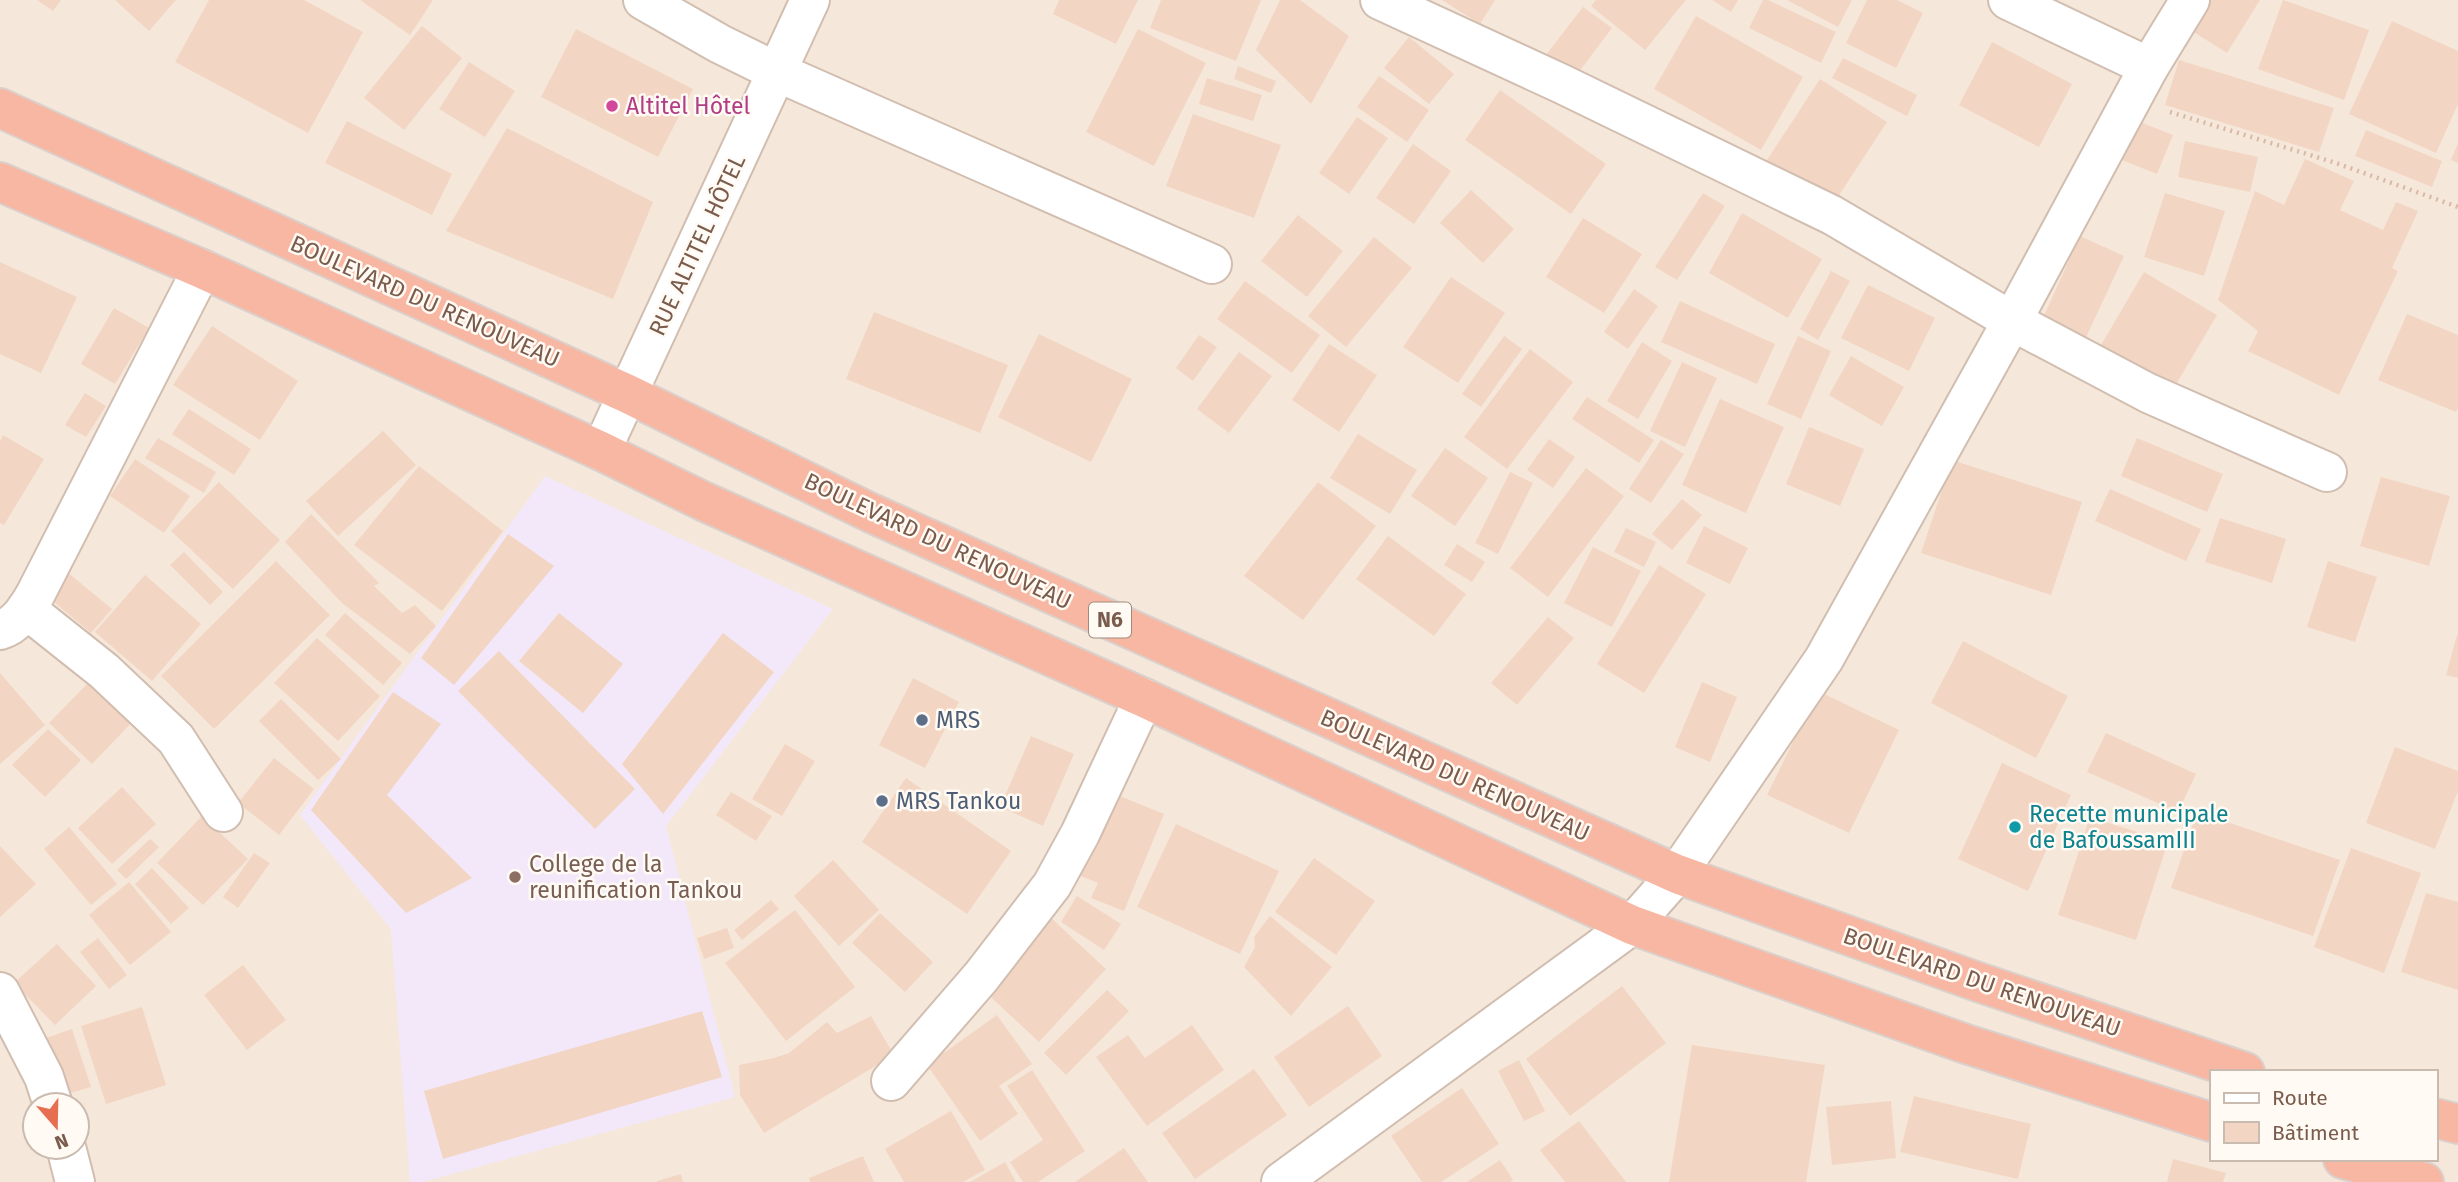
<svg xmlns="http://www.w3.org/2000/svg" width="2458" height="1182" font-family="'Fira Sans',sans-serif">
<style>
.residential{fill:#f5e8da;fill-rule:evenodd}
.education{fill:#f3e8fa}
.building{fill:#f3d5c3}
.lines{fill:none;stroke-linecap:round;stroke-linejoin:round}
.minor-casing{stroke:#d1beb0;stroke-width:42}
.highway-casing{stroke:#dad1cd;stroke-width:42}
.path{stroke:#d9b8a5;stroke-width:4.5;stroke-dasharray:2 5;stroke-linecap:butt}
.minor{stroke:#fff;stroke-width:38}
.highway{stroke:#f7b7a3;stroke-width:38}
.hotel-dot{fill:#d1479c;stroke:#fffaf3;stroke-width:2.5}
.service-dot{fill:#5c6f8a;stroke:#fffaf3;stroke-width:2.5}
.culture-dot{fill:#0f9aa8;stroke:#fffaf3;stroke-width:2.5}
.education-dot{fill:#8d6e63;stroke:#fffaf3;stroke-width:2.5}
.labels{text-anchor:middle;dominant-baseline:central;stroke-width:5;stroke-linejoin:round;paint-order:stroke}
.shield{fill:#fffaf3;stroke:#a28b7f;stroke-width:2}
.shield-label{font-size:21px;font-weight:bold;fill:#7a5c4d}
.hotel-label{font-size:23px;fill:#b23c85;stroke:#fffaf3;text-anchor:start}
.street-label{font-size:23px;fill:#7a5c4d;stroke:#fffaf3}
.service-label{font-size:23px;fill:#4e5e75;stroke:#fffaf3;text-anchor:start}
.culture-label{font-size:23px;fill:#0d838f;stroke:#fffaf3;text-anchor:start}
.education-label{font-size:23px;fill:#785e54;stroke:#fffaf3;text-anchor:start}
</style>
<rect width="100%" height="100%" fill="#fdf6ec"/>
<path class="residential" d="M0,0H2458V1182H0ZM2211,1072H2435V1159H2211ZM35,1105H77V1147H35Z"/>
<polygon class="education" points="545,476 833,609 666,826 735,1097 423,1182 410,1182 391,929 300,815"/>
<g class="building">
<polygon points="37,0 61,0 53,11"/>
<polygon points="115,0 176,0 149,31"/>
<polygon points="209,0 304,0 363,32 308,133 175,62"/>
<polygon points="360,0 433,0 410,35"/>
<polygon points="1059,0 1138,0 1116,44 1053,14"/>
<polygon points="1161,0 1261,0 1236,61 1150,28"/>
<polygon points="1280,0 1300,0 1349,36 1311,104 1256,50"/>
<polygon points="1442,0 1495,0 1480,24"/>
<polygon points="1596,0 1686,0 1645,50 1591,6"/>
<polygon points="1712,0 1738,0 1731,12"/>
<polygon points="1763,0 1768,0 1836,32 1821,63 1749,28"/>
<polygon points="1787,0 1852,0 1838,27"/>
<polygon points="1867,0 1897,0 1923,13 1896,68 1846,43"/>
<polygon points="2211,0 2260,0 2227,53 2192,31"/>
<polygon points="2283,0 2369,30 2344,100 2258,69"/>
<polygon points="1583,7 1612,28 1575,77 1546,55"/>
<polygon points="1696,16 1803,77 1761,150 1654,89"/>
<polygon points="2392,21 2458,51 2458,104 2436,153 2349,114"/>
<polygon points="422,26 462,58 404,130 364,98"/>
<polygon points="576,29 693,89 658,157 541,97"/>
<polygon points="1138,29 1206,63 1154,166 1086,132"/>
<polygon points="1409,37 1454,74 1429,104 1384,68"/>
<polygon points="1992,42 2072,84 2039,147 1959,105"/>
<polygon points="1843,58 1917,95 1907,116 1832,78"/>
<polygon points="2179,60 2334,108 2319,152 2165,105"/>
<polygon points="469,62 515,91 485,137 439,109"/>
<polygon points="1238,66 1276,81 1271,93 1234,79"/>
<polygon points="1379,76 1429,110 1407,142 1357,107"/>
<polygon points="1207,78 1262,95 1253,121 1199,104"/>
<polygon points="1820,79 1887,122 1832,206 1765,163"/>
<polygon points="1500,90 1606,164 1571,214 1465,140"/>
<polygon points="1193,114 1281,145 1254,218 1166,186"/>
<polygon points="1357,117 1388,138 1349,194 1319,173"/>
<polygon points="2130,118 2173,135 2157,174 2114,157"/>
<polygon points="347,121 452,174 432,215 325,163"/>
<polygon points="507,128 653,202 613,299 446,231"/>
<polygon points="2366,130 2442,161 2432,187 2355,156"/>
<polygon points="2185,141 2258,157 2250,192 2178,177"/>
<polygon points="2458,143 2458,163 2451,160"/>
<polygon points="1413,144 1451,171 1414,224 1376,198"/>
<polygon points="2305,159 2354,181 2340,210 2383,230 2396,202 2418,211 2392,268 2398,271 2339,395 2248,351 2258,331 2218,300 2255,191 2284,205"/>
<polygon points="1471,190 1514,229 1483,263 1440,223"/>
<polygon points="1703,193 1725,206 1677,280 1655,267"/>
<polygon points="2165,193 2225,211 2204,276 2144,257"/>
<polygon points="1742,213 1822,259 1788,318 1709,273"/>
<polygon points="1298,215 1343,251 1307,297 1261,261"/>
<polygon points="1583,218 1642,254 1604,313 1546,277"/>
<polygon points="2080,236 2124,256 2080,350 2037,331"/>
<polygon points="1374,237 1412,268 1346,347 1308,316"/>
<polygon points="0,262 77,297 41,373 0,354"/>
<polygon points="1831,271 1850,281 1818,340 1800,329"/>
<polygon points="2144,272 2217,315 2174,388 2101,345"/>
<polygon points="1451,277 1505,313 1458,383 1403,347"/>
<polygon points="1245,281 1320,335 1292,373 1217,319"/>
<polygon points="1868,285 1935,318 1909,371 1841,338"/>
<polygon points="1634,289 1658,306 1628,349 1604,332"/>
<polygon points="1680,301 1775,344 1757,384 1661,342"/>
<polygon points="114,308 149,328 115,384 81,364"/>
<polygon points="874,312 1008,365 980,433 846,379"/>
<polygon points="2407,314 2458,335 2458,407 2456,412 2378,380"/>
<polygon points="212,326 298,381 260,440 173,385"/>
<polygon points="1039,334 1132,379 1091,462 998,417"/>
<polygon points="1199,335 1217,347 1193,381 1176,368"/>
<polygon points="1504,336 1522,349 1481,407 1462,394"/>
<polygon points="1798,336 1831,351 1801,419 1767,404"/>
<polygon points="1642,342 1672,361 1638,419 1607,401"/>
<polygon points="1329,344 1377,375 1339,432 1292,400"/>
<polygon points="1530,349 1573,382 1507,469 1464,437"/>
<polygon points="1239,352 1272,376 1229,433 1197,409"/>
<polygon points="1851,356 1904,387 1882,426 1829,395"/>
<polygon points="1682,362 1717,378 1685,447 1650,431"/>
<polygon points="85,393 106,406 86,437 65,425"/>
<polygon points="1587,397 1654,440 1639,463 1572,419"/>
<polygon points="1720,399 1784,427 1746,513 1682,485"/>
<polygon points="189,409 251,449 234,475 172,434"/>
<polygon points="1809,427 1864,449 1840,506 1786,484"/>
<polygon points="383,431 416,465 338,536 306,501"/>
<polygon points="1358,434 1417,470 1390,514 1330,478"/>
<polygon points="3,435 44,459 4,525 0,523 0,441"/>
<polygon points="158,438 216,472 204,493 145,458"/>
<polygon points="2137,438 2223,474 2207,512 2121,476"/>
<polygon points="1549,439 1575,457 1553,488 1527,470"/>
<polygon points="1661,440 1684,454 1651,503 1629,489"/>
<polygon points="1445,448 1488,478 1455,526 1411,496"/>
<polygon points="135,459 190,496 164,533 110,496"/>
<polygon points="1952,460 2082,502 2051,595 1921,553"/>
<polygon points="419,466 503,531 442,611 354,545"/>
<polygon points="1586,468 1624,496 1548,597 1510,568"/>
<polygon points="1510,472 1533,483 1498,554 1475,543"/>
<polygon points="2381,477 2450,496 2429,566 2360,546"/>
<polygon points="219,482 280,540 233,589 171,531"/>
<polygon points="1318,482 1376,526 1303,620 1244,576"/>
<polygon points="2110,489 2201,529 2186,561 2095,521"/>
<polygon points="1682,499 1702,515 1672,550 1652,534"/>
<polygon points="311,514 379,583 374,586 402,613 415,605 436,626 410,654 342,603 285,542"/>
<polygon points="2220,518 2286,539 2272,583 2205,562"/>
<polygon points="1704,526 1748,548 1730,584 1686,563"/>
<polygon points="1626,528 1656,542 1644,567 1614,552"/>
<polygon points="508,534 554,566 454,685 421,658"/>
<polygon points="1388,536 1466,594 1434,636 1356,579"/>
<polygon points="1457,544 1485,562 1472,582 1444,565"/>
<polygon points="1593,547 1641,571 1612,627 1564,603"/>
<polygon points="184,552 223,592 210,605 170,565"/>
<polygon points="276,561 330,615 214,729 161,676"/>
<polygon points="2328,561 2377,577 2355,642 2307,627"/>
<polygon points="1659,565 1706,594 1644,693 1597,664"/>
<polygon points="67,572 112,609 91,633 47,596"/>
<polygon points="145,575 201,624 152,681 95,632"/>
<polygon points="345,613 402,663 383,685 325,635"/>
<polygon points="559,613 623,664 583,713 519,661"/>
<polygon points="1548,617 1574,638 1517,705 1491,683"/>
<polygon points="723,633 774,672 663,814 622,764"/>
<polygon points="2457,635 2458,635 2458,678 2446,675"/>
<polygon points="317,638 380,696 338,741 274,683"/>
<polygon points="1963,641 2068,696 2036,758 1931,703"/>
<polygon points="499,651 635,789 595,829 458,691"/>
<polygon points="0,673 45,725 0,764"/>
<polygon points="94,677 136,718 92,764 49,723"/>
<polygon points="913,678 959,702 925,768 879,745"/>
<polygon points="1702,682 1737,697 1710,762 1675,747"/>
<polygon points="1818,691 1899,730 1849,833 1767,795"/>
<polygon points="393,692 441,724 387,795 472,878 406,913 311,810"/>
<polygon points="281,699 341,759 318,780 259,721"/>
<polygon points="48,729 81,760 45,797 12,765"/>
<polygon points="2106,733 2196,774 2178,812 2087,772"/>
<polygon points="1031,736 1074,754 1043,826 1000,807"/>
<polygon points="785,744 815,761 782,816 752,799"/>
<polygon points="2395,747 2458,771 2458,791 2435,849 2366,823"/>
<polygon points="274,758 314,789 279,835 238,803"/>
<polygon points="2002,763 2071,795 2028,891 1958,859"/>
<polygon points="906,778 1011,851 967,914 862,842"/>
<polygon points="122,787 156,824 112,864 78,828"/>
<polygon points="731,792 772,816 756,841 716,815"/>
<polygon points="1110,792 1164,814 1124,911 1091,898 1098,883 1076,874"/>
<polygon points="2197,812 2340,860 2313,936 2171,888"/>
<polygon points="202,816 248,859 203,905 157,863"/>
<polygon points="2090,817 2168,842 2136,940 2058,915"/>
<polygon points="1176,824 1279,871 1240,954 1137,907"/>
<polygon points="69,827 117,884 91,905 44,849"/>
<polygon points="150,839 159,847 126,879 117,870"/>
<polygon points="0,846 36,884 0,917"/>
<polygon points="2351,848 2421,873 2384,973 2314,947"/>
<polygon points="254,853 270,863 238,908 223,897"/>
<polygon points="1314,858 1375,901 1336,955 1275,912"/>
<polygon points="833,860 879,910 839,946 794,896"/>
<polygon points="152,868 189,908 171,924 135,884"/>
<polygon points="129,882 171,932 130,965 89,915"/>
<polygon points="2426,893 2458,902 2458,990 2401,972"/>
<polygon points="1077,896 1121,924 1104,950 1061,922"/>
<polygon points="771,900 779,909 742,940 734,930"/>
<polygon points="795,910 855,987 786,1041 725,963"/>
<polygon points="880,913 933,962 905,992 852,943"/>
<polygon points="1270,916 1332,967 1291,1016 1244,967 1255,947 1254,937"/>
<polygon points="1050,917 1106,969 1039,1042 982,989"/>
<polygon points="727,928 734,948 704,959 697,938"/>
<polygon points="98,938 127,975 109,989 80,952"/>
<polygon points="57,944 96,986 55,1025 14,983"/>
<polygon points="243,965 286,1020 247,1050 204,995"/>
<polygon points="1622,986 1666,1043 1570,1116 1526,1059"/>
<polygon points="1107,990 1129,1011 1066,1075 1044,1053"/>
<polygon points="1348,1006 1382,1056 1309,1107 1274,1057"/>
<polygon points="142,1007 166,1085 106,1104 81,1026"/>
<polygon points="702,1011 722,1077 443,1159 424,1091"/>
<polygon points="997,1015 1032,1064 999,1086 1018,1114 980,1141 927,1065"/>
<polygon points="871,1016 894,1055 764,1133 740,1095 739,1065 774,1058 789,1053 827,1022 837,1033"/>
<polygon points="1192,1025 1224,1070 1147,1126 1096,1057 1128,1035 1145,1058"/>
<polygon points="72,1029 91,1087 61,1096 43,1039"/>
<polygon points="1692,1045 1825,1065 1806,1182 1669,1182"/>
<polygon points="1519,1060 1545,1111 1524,1121 1498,1071"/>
<polygon points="1254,1069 1287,1115 1195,1179 1162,1133"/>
<polygon points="1032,1070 1085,1151 1038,1182 1023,1182 1010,1162 1043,1140 1007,1086"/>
<polygon points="1462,1088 1499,1144 1441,1182 1422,1182 1391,1136"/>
<polygon points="1914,1096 2031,1124 2018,1179 1900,1152"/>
<polygon points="1891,1101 1896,1158 1832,1165 1826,1107"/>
<polygon points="951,1111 985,1170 963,1182 904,1182 885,1149"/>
<polygon points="1579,1121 1626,1182 1565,1182 1540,1150"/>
<polygon points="1124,1148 1148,1182 1075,1182"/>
<polygon points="863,1156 874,1182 810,1182 809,1178"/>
<polygon points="2173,1159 2226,1173 2223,1182 2167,1182"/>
<polygon points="1500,1160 1513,1180 1510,1182 1467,1182"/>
<polygon points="1005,1162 1016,1182 970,1182"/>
<polygon points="681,1174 683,1182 657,1182 657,1181"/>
</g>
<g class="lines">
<g class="minor-casing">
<g id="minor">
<polyline points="643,0 720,44 777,72 1212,264"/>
<polyline points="1380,0 1562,84 1832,215 2012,321 2148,393 2327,472"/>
<polyline points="2008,0 2149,67"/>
<polyline points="601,451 810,0"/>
<polyline points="26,609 104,671 176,739 223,812"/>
<path d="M0,630C17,625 27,609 35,595L202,269"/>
<polyline points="0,992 44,1077 53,1105"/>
<polyline points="891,1081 981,977 1052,885 1080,834 1144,698"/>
<polyline points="66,1147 75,1182"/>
<polyline points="1281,1182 1632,925 1677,874 1824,659 2012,321 2149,67 2190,0"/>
</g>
</g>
<g class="highway-casing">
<g id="highway">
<polyline points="0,108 628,394 871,513 1677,874 1978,982 2245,1072"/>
<polyline points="0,182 202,269 601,451 705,502 1144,698 1632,925 1963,1043 2211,1122"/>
<polyline points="2435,1118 2458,1124"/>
<polyline points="2343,1159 2424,1182"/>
</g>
</g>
<polyline class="path" points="2170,112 2336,163 2458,207"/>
<use href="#minor" class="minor"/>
<use href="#highway" class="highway"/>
</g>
<circle class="hotel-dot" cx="612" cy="106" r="7"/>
<g class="service-dot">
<circle cx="922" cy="720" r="7"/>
<circle cx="882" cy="801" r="7"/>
</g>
<circle class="culture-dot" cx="2015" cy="827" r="7"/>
<circle class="education-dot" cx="515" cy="877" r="7"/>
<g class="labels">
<rect class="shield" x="1089" y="602.5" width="42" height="35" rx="5"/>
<g class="shield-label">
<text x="1110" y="620">N6</text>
</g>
<g class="hotel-label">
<text x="626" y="106">Altitel Hôtel</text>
</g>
<g class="street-label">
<text transform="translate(697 245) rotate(-65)">RUE ALTITEL HÔTEL</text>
<text transform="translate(425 301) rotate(24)">BOULEVARD DU RENOUVEAU</text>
<text transform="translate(938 541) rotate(25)">BOULEVARD DU RENOUVEAU</text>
<text transform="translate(1455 775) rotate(24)">BOULEVARD DU RENOUVEAU</text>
<text transform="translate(1982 982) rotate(19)">BOULEVARD DU RENOUVEAU</text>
</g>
<g class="service-label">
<text x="936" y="720">MRS</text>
<text x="896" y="801">MRS Tankou</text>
</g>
<g class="culture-label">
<text x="2029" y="814">Recette municipale<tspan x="2029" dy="26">de BafoussamIII</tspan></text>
</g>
<g class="education-label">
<text x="529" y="864">College de la<tspan x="529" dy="26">reunification Tankou</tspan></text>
</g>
</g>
<rect x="2210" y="1070" width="228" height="91" fill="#fffaf3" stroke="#cabbb1" stroke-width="2"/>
<rect x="2224" y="1093" width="35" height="10" fill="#ffffff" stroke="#cabbb1" stroke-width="2"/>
<text x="2272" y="1105" font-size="21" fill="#7a5c4d">Route</text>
<rect x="2224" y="1122" width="35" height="21" fill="#f3d5c3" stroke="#cabbb1" stroke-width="2"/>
<text x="2272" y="1140" font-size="21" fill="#7a5c4d">Bâtiment</text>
<g transform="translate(56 1126) rotate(160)"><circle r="33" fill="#fffaf3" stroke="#cabbb1" stroke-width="2"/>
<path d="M0-5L12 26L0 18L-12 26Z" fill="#e76f51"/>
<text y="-10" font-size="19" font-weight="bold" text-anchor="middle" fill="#7a5c4d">N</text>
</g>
</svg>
